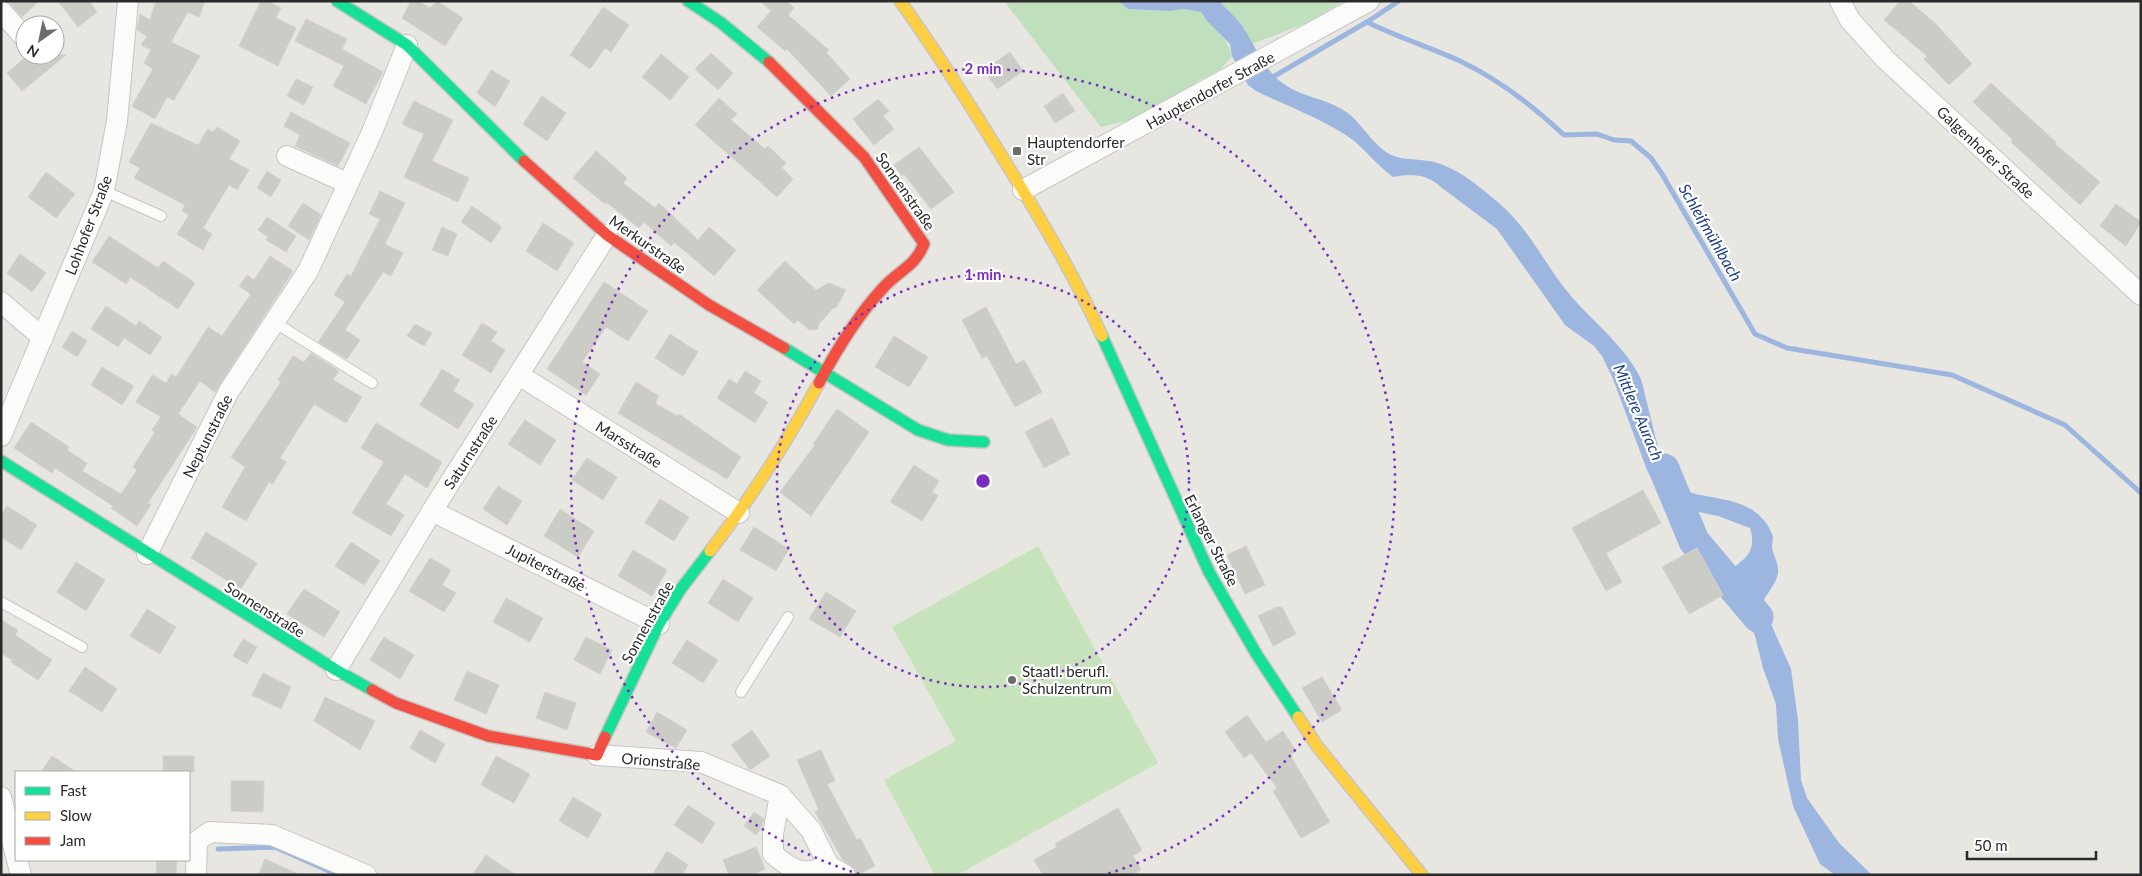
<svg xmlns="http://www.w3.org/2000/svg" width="2142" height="876" font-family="Lato,sans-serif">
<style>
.green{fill:#c0dfbd}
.pitch{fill:#c7e3bb}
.water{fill:#9cb6e0}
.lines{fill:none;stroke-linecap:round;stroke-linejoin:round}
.stream{stroke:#9cb6e0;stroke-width:5}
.river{stroke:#9cb6e0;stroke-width:31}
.building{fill:#ccccc7;stroke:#d2d1cc}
.lane-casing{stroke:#c6c5c5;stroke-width:12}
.street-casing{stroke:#c6c5c5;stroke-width:22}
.fast-casing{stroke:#c6c5c5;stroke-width:14}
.slow-casing{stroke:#c6c5c5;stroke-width:14}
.jam-casing{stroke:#c6c5c5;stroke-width:14}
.lane{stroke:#fbfbfa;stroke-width:10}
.street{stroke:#fbfbfa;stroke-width:20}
.fast{stroke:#16e098;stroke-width:11}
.slow{stroke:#ffcf43;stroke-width:11}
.jam{stroke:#f24e42;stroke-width:11}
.ring{fill:none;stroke:#7b2cbf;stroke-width:2.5;stroke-dasharray:2.5 5}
.poi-dot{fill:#6c6c6a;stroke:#fff;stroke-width:2}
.labels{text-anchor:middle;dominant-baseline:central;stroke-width:4.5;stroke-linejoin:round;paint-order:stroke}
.street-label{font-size:15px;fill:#2a2a2a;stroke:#fff}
.poi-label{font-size:15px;fill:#2a2a2a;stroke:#fff;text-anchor:start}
.water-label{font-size:16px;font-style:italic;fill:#1d3e8a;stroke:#fff}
.centre{fill:#7b2cbf;stroke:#fff;stroke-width:2.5}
.ring-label{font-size:15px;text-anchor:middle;font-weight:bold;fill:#7b2cbf;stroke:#fff;stroke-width:4.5;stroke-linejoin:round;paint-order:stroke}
</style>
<rect width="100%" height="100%" fill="#e7e6e0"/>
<g class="green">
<path d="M1004,1H1118L1128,9L1169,11L1184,9L1201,12C1211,28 1228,36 1232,56L1221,69L1196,82L1182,95L1143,117L1101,127Z"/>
<polygon points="1219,1 1344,1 1306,23 1252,44 1245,30"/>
</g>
<polygon class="pitch" points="1038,546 1158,763 957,875 935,875 884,780 956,741 892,627"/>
<path class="water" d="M1118,1H1219C1227,10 1236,17 1243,27C1255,45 1263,68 1281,82C1301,98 1329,98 1349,114C1364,126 1375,149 1394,156C1404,160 1418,159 1429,161C1456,166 1480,187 1500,204C1530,230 1546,267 1571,296C1594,323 1624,345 1640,377C1643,383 1644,392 1646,399C1653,425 1658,456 1671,479C1687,507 1752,485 1772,534C1774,538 1772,542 1772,547C1773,555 1779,563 1778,573C1777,583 1766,594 1762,604L1791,669L1798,720L1801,780L1807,798L1839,843L1872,875H1835L1820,864L1793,806L1778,739L1776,704L1763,668L1755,636L1743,609L1733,596L1728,572C1746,558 1757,552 1750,528L1718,516L1670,506L1658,491L1647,470L1613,379L1602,356L1594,346L1565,325L1497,229L1442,188C1428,174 1412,173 1393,177C1378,166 1367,152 1353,140C1327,121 1285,105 1256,91L1248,85L1232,56L1230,44L1207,21L1201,12L1184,9L1169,11L1128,9Z"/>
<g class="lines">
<g class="stream">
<polyline points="1367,22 1399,1"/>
<path d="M1271,78L1367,22C1397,37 1429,47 1460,61C1498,79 1533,106 1564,135L1597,134L1614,140L1631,141L1651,158L1662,174L1755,334L1787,348L1952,375L2065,425L2141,493"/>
<polyline points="218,849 275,847 338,875"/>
</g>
<polyline class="river" points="1664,469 1694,541 1758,617"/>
</g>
<g class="building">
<polygon points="7,1 39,1 22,17"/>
<polygon points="58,1 89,1 97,12 78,27"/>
<polygon points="156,1 205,1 199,17 188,12 171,42 200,56 174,100 167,97 155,119 132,106 153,69 144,63 151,50 141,45 147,36 137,30 140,14 150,20"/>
<polygon points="261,1 267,1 281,8 276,18 296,28 278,66 239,46"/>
<polygon points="411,1 418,1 430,8 437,1 463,18 445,46 402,18"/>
<polygon points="760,1 787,1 794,8 788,15 829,50 826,52 850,79 831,96 787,49 785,51 757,27 771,11"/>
<polygon points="1900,1 1909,1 1936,24 1972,64 1949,85 1924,59 1927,56 1884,20"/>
<polygon points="603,7 629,25 611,52 605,48 590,69 570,55"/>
<polygon points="306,19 347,39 342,49 383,72 366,104 333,86 344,66 295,41"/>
<polygon points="1010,52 1023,71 997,89 984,70"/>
<polygon points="711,53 733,73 718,90 695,69"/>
<polygon points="661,54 689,77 670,100 642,77"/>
<polygon points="28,55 66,55 22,91 7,73"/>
<polygon points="491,70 510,81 495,107 477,93"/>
<polygon points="296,79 313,87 304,105 287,96"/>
<polygon points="1991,83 2056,142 2055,144 2100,182 2080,205 2011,142 2013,140 1973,102"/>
<polygon points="1063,93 1075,111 1055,123 1044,106"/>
<polygon points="542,96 566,113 547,141 523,124"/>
<polygon points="719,98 737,114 731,120 765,149 768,146 786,163 782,168 793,179 777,197 695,125"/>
<polygon points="878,99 889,111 883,116 894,129 874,145 853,119"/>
<polygon points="414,101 453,120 432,161 469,178 458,202 404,177 424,134 402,124"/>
<polygon points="291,112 350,143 338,166 295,146 300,135 284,126"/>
<polygon points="151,123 198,145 208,129 213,132 217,127 240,141 229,159 249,170 237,190 229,185 203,228 212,234 203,250 177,234 189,215 182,211 185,205 134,178 140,168 129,162"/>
<polygon points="919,147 954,192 931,209 904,174 902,176 894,165"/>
<polygon points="596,151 627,178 623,183 655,208 659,203 698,240 709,227 736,250 714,276 674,242 671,246 644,222 639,228 606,202 605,204 573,178"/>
<polygon points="267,171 281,180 271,197 257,188"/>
<polygon points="46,172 75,194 56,218 28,197"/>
<polygon points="380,191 405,203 385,244 403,253 391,276 383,272 345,330 360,340 347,359 318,342 345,302 334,295 347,274 351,276 380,219 369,214"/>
<polygon points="303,203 321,215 309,240 288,226"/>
<polygon points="2116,204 2141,222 2126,246 2100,226"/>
<polygon points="472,206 502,227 491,243 461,222"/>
<polygon points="267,217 296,236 286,252 266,240 268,237 258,230"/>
<polygon points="543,223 574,243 557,271 526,251"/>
<polygon points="442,227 457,234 448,256 432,250"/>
<polygon points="109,236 158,268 163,261 195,283 178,309 130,277 126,284 92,262"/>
<polygon points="20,254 46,273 32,292 7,273"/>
<polygon points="270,256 293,271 215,392 200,381 178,414 197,427 148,503 151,505 137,526 111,508 113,506 55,468 52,473 14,448 31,422 69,447 67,450 87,463 82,471 121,494 137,470 133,467 155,432 152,430 161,417 136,402 152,375 166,383 172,374 176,377 208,327 222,336 251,294 239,286 247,275 254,280"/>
<polygon points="785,261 816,290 829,283 846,290 836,308 834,307 819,324 818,329 809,330 798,320 794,324 757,290"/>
<polygon points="604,282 648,311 628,341 606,327 582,362 600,374 586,395 547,369"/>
<polygon points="106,306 136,326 139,321 162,337 150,355 124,338 118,347 91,329"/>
<polygon points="986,307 1016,364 1024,360 1042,392 1015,407 987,356 982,358 962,320"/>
<polygon points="482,323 497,332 491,341 505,350 491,373 462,355"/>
<polygon points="415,324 432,333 424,346 407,336"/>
<polygon points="72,331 87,341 77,357 62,347"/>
<polygon points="670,334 698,352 683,376 655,358"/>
<polygon points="894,336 928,357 909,387 875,367"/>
<polygon points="311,353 339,371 333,380 362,397 346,423 314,404 280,458 286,462 273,484 269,482 246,521 222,507 245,467 231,457 281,382 278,380 293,356 304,362"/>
<polygon points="102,367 134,386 122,405 91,385"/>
<polygon points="442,369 460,380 453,391 474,404 458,429 420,405"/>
<polygon points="745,371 761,381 754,393 768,402 755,423 717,398 729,379 737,384"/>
<polygon points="636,382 659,396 655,403 677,416 679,414 741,457 727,479 618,413"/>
<polygon points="837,409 869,432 811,516 780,492 815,445 813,444"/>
<polygon points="1052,418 1070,454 1044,468 1025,432"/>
<polygon points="525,420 556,440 540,465 508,444"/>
<polygon points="376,423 442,462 427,488 405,474 386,504 404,515 391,536 352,513 384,462 361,448"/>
<polygon points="587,458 617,477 603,500 572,480"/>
<polygon points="914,465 939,481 932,492 938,496 922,521 890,502"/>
<polygon points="498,486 522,501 507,525 483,509"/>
<polygon points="1643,490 1661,523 1606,553 1622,582 1606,591 1572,528"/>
<polygon points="660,499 689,517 674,541 645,523"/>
<polygon points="7,506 37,525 21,550 1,537 1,515"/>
<polygon points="560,509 594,531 578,557 544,536"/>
<polygon points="754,527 789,549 776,571 740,550"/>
<polygon points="206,532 257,563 241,589 191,558"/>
<polygon points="351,542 380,561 364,585 335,566"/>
<polygon points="1246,546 1265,585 1245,594 1227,555"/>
<polygon points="1697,548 1723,595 1689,614 1662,567"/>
<polygon points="633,550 667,570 652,596 618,576"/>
<polygon points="430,558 451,570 442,585 456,593 444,612 409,591"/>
<polygon points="76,562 105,580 86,611 57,592"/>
<polygon points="723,579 753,598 738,622 708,603"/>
<polygon points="304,589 340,612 324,637 287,614"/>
<polygon points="826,592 856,611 840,637 809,619"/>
<polygon points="506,598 543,618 530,642 493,622"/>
<polygon points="1277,607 1282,607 1296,634 1273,646 1258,616"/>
<polygon points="147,609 176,627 160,654 130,636"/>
<polygon points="1,620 18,630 15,635 52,660 38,680 11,662 12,660 3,654 1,656"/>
<polygon points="384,637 414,655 400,679 370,660"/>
<polygon points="586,637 612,650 600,674 574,660"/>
<polygon points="243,639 257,647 247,664 233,656"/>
<polygon points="687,640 718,660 703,683 672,663"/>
<polygon points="85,667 117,689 102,712 69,691"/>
<polygon points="467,671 499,685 486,714 454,700"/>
<polygon points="263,673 291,687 281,709 252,695"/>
<polygon points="1322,677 1342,710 1322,722 1302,688"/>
<polygon points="545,692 576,703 567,730 536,718"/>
<polygon points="325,697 375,721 360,750 314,721"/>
<polygon points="657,712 687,730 676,748 646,732"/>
<polygon points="1247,715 1266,742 1283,731 1296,751 1290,755 1330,822 1301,838 1273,791 1277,788 1251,753 1244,758 1225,732"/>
<polygon points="420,730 445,744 435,763 410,748"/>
<polygon points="752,730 770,756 750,770 731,745"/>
<polygon points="821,750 835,781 827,784 857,840 860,838 875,866 857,875 855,869 843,860 815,812 819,810 797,760"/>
<polygon points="52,756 76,772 41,772"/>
<rect x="163" y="756" width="31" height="16"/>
<polygon points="496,756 530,774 514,803 481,785"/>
<polygon points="231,781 264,781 263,812 231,811"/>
<polygon points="573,797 602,814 588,838 559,821"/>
<polygon points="688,805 715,823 702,844 674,825"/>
<polygon points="1118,808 1142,850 1133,856 1141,870 1132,875 1043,875 1034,860 1057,847 1055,844"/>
<polygon points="754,812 764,819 762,826 756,835 744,826"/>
<polygon points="756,847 765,869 752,875 729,875 723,860"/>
<polygon points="667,851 688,865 682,875 652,875"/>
<polygon points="486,855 516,875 472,875"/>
<polygon points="265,859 300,875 258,875"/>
<polygon points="157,860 177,860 176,875 156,875"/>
</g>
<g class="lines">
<g class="lane-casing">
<g id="lane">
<polyline points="104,191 161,216"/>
<polyline points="274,322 372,383"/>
<polyline points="1,602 82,647"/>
<polyline points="741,692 788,617"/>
</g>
</g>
<g class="street-casing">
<g id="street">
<polyline points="1840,1 1850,20 1885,59 2141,295"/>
<polyline points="1,11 25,38"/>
<polyline points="287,156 347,183"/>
<polyline points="1023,190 1369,1"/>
<polyline points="1,302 43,338"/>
<polyline points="519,375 739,513"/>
<polyline points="1,436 104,191 117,121 128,1"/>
<polyline points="432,511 659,624"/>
<polyline points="147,554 229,391 308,271 372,132 407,45"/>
<polyline points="336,670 432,511 607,235"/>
<polyline points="597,755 701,762 780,795 811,830 829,866 845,875"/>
<path d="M780,795L773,834V854C794,872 803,876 829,866"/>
<polyline points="1,797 16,856"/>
<polyline points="17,860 21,875"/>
<polyline points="196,875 197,841 210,832 272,835 366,875"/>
</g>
</g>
<g class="fast-casing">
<g id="fast">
<polyline points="337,1 407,45 524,161"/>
<polyline points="688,1 720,22 769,62"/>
<polyline points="1102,336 1209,572 1257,655 1298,717"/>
<polyline points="784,348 918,430 948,440 984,442"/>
<polyline points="1,461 336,670 372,690"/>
<polyline points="605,737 659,624 680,590 710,551"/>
</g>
</g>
<g class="slow-casing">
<g id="slow">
<path d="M900,1C934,48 965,97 996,147C1034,208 1072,270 1102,336"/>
<path d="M710,551C751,498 787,442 819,383"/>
<polyline points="1298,717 1317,746 1422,875"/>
</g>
</g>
<g class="jam-casing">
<g id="jam">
<path d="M769,62L864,157L924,244C914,268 899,270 883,288C857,316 837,349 819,383"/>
<polyline points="524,161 607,235 709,305 784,348"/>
<polyline points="372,690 396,703 488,736 597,755 605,737"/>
</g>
</g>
<use href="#lane" class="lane"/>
<use href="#street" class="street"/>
<use href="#fast" class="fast"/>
<use href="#slow" class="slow"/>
<use href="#jam" class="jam"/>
</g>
<g class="ring">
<circle cx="983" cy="481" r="206"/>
<path d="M859 874A412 412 0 1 1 1107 874"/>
</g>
<g class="poi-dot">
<rect x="1012" y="146" width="10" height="10" rx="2.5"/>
<circle cx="1012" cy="680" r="5"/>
</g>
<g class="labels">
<g class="street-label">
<text transform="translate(1210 90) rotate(-29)">Hauptendorfer Straße</text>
<text transform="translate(1986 152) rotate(43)">Galgenhofer Straße</text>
<text transform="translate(906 191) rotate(55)">Sonnenstraße</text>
<text transform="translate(88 225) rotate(-69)">Lohhofer Straße</text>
<text transform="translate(648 244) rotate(35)">Merkurstraße</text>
<text transform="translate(207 436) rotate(-63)">Neptunstraße</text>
<text transform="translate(629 444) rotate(32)">Marsstraße</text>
<text transform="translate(470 452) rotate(-57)">Saturnstraße</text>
<text transform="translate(1212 540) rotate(63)">Erlanger Straße</text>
<text transform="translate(546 567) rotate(27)">Jupiterstraße</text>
<text transform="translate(265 609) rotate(32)">Sonnenstraße</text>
<text transform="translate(647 622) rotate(-61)">Sonnenstraße</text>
<text transform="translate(661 761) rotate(5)">Orionstraße</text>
</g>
<g class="poi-label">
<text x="1027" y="142">Hauptendorfer<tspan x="1027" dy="17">Str</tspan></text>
<text x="1022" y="671">Staatl. berufl.<tspan x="1022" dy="17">Schulzentrum</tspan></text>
</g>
<g class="water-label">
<text transform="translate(1711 232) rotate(60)">Schleifmühlbach</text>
<text transform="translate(1639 412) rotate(67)">Mittlere Aurach</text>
</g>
</g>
<circle cx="983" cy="481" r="8" class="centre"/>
<g class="ring-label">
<text x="983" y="74">2 min</text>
<text x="983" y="280">1 min</text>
</g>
<rect width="2142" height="876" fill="none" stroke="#2a2a2a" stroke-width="5"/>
<rect x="15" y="771" width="175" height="90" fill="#ffffff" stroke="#aaaaaa"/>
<rect x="25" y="787" width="25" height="8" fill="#16e098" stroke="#aaaaaa"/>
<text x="60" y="796" font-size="15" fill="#2a2a2a">Fast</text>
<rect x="25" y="812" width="25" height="8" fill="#ffcf43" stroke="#aaaaaa"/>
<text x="60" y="821" font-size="15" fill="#2a2a2a">Slow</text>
<rect x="25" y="837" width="25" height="8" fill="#f24e42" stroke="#aaaaaa"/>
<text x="60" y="846" font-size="15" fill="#2a2a2a">Jam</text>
<g transform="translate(40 40) rotate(213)"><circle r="24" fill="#ffffff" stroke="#aaaaaa"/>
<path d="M0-4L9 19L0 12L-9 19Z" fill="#6c6c6a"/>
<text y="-8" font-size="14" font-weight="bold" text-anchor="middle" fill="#2a2a2a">N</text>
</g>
<path d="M1967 851v8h129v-8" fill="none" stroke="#2a2a2a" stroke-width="2.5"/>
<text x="1974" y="851" font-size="15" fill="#2a2a2a" stroke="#ffffff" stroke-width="4" paint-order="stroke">50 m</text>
</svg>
